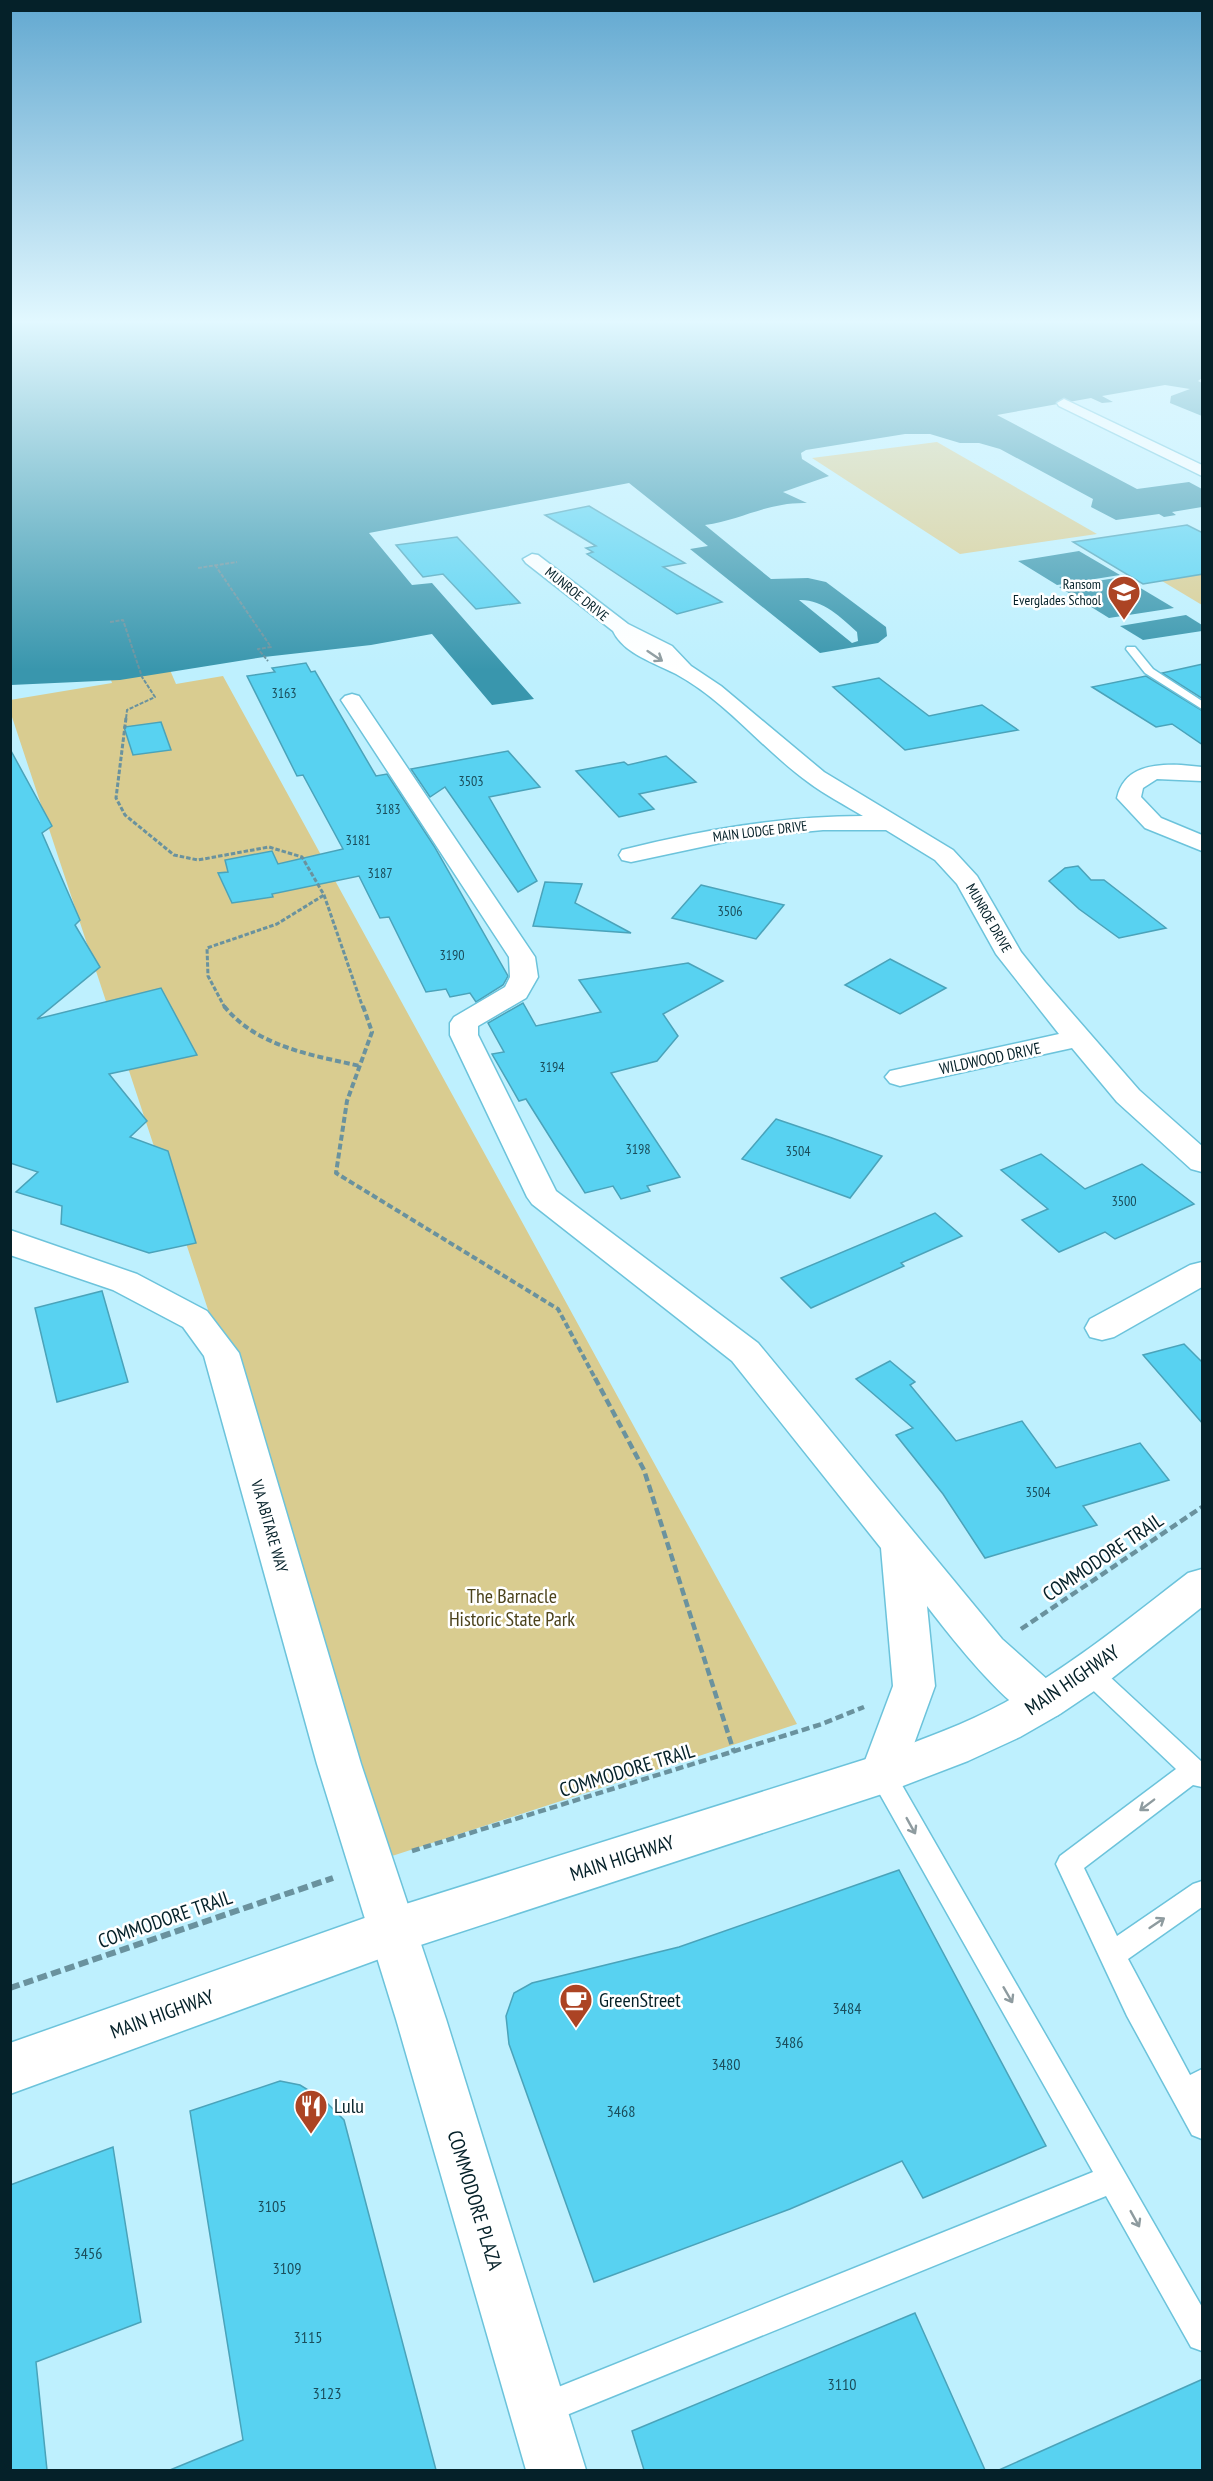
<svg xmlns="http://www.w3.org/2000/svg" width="1213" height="2481" font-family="'PT Sans Narrow',sans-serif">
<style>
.green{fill:#d9cc90}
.water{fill:#3996ad;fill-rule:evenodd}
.building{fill:#58d2f1;stroke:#4aa3ba;stroke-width:1.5}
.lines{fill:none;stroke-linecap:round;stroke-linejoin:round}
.lane-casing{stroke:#6cc3db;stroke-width:3}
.street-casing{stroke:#6cc3db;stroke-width:3}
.secondary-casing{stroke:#6cc3db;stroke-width:3}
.path-far4{stroke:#6a929e;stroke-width:2;stroke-dasharray:4 1.5;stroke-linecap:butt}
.path-far3{stroke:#6a929e;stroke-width:3;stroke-dasharray:4.5 2;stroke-linecap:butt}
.path-far2{stroke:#6a929e;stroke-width:4;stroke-dasharray:6 3;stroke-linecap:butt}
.path-far1{stroke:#6a929e;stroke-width:4.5;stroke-dasharray:8 4;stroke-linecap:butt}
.path{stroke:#6a929e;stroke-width:6;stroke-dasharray:10 4.5;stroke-linecap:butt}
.lane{fill:#fff;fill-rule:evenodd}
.street{fill:#fff;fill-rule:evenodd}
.secondary{fill:#fff;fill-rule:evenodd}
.oneway{stroke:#8e9b9f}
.labels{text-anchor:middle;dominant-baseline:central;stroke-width:5;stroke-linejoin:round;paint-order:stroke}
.far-poi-label{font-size:14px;fill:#052129;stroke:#fff;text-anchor:end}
.far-street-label{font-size:14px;fill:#052129;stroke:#fff}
.number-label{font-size:14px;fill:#1a4d5b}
.street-label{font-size:16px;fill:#052129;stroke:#fff}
.near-number-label{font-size:16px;fill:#1a4d5b}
.near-street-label{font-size:20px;fill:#052129;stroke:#fff}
.near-park-label{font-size:20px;fill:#4c431c;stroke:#fff}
.near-poi-label{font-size:20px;fill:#052129;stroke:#fff;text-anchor:start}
</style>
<rect width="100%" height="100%" fill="#bef0fe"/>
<g class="green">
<polygon points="937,442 1097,534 960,554 812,458"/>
<polygon points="1202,574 1202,605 1162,581"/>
<polygon points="170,670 176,684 223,676 797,1724 389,1857 11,714 10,700 112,683 111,680"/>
</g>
<g class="water">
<path d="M11,323H1202V378L1198,381L1202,383V416L1170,403L1171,396L1190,389L1165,385L1102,396L1113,402L1102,403L1091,398L997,415L1137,489L1189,482L1202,489V507L1172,512L1176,515L1164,517L1159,514L1116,520L1091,507L1093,499L1000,449L979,443H960L930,434H905L806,450L801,453L802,459L829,476L783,492L807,503C767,502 742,520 705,525L771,579L808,578L826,582L886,627L887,636L878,643L820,653L690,549L708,546L629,483L369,533L412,585L432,583L534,699L492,705L432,634L371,645L264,657L120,680L11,685ZM799,600C822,599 841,617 857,632L858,641L852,643Z"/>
<polygon points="1079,551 1120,575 1057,585 1018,561"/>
<polygon points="1122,577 1174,608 1109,618 1059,587"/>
<polygon points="1186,615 1202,625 1202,631 1143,640 1120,626"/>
</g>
<g class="building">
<polygon points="589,506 685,563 663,567 722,602 677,614 587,554 593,552 586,548 596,546 545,515"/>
<polygon points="1187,525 1203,533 1203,574 1143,584 1073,542"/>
<polygon points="457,537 520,603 476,609 443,574 423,577 396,545"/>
<polygon points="306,663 311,672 315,671 376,776 387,774 434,846 508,976 503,985 476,1002 470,993 450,997 446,989 426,992 389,917 380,918 359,876 272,894 273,897 232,903 218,873 228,872 225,860 272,851 278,864 343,849 303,775 297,776 247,676 275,672 272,668"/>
<polygon points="1203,664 1203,699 1162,673"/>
<polygon points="1146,676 1203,711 1203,745 1172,724 1156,727 1092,687"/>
<polygon points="879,678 929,716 982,705 1018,730 905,750 833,687"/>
<polygon points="161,722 171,750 133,755 124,727"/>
<polygon points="10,749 52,826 42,833 80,920 75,925 100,967 37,1019 161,988 197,1055 109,1074 147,1121 130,1137 168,1151 196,1243 149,1253 61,1224 62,1206 16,1192 38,1172 10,1163"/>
<polygon points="508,751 540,787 489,797 537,881 518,892 445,787 430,797 411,769"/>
<polygon points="666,756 696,782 639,794 654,809 619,817 576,771 624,762 628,765"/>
<polygon points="1078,866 1091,880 1104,880 1166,928 1119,938 1079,909 1049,881 1065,868"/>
<polygon points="545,882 582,884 575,903 631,933 533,926"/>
<polygon points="701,885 784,905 756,939 672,918"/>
<polygon points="890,959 946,988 900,1014 845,985"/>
<polygon points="688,963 723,981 663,1014 678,1036 657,1061 611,1073 680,1177 647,1186 650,1191 621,1199 613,1186 585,1193 526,1099 519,1101 492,1054 504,1052 488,1023 523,1003 536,1026 601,1012 579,980"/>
<polygon points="776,1119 832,1138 882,1156 850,1198 742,1159"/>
<polygon points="1041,1154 1085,1189 1142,1164 1194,1204 1115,1239 1105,1232 1059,1252 1022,1220 1048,1209 1001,1170"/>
<polygon points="935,1213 962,1236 901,1263 904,1266 811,1308 781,1278"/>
<polygon points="102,1291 128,1382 57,1402 35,1308"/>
<polygon points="1184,1344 1203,1363 1203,1424 1143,1355"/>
<polygon points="890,1361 915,1382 910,1385 956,1441 1022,1421 1056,1468 1140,1443 1169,1480 1083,1506 1097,1525 985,1558 943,1494 896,1435 913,1428 856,1379"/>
<polygon points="899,1870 1046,2146 923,2198 902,2161 790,2209 594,2282 509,2044 506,2016 514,1993 532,1983 679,1947"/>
<polygon points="280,2081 300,2085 323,2099 344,2120 436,2470 170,2470 243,2440 190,2111"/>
<polygon points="113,2147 141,2322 36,2362 47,2470 10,2470 10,2185"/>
<polygon points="915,2313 985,2470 644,2470 632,2431"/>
<polygon points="1203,2379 1203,2470 999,2470"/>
</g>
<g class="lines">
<g class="lane-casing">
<g id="lane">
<polygon points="1127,647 1135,647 1153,669 1202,701 1202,709 1145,673 1126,649"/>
<polygon points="1088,1661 1096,1664 1202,1762 1202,1787 1193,1785 1084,1868 1117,1936 1193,1884 1202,1881 1202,1907 1128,1959 1190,2075 1202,2069 1202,2139 1192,2135 1127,2016 1056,1864 1060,1856 1176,1769 1080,1678 1076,1671 1080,1664"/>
<polygon points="882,1763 891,1766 1202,2307 1202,2351 1191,2347 1106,2196 542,2425 531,2420 526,2409 531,2398 1093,2172 873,1782 870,1774 873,1766"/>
</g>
</g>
<g class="street-casing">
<g id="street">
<polygon points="1064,399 1202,465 1202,476 1059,406 1057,403"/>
<path d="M532,554L538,555L628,624L672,646L691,666L721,686L824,772L953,850L977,876L1021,952L1045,982L1139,1090L1202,1146V1172L1191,1169L1117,1102L1072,1048L900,1086L890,1083L885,1077L890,1071L1059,1034L996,954L957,884L935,860L886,830H823L748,837L631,862L622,860L619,855L622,850C702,830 781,816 863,816C845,805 825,795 808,782C762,749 726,701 676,674C655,663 624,654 613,631L526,563L523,559Z"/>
<path d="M352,694L359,696L535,957L538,977L526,998L478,1026V1035L556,1191L758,1343L1002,1639L1058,1689L1065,1702L1058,1715C1053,1717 1046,1721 1041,1720C1010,1714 947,1632 927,1606L935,1686L898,1788L882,1794L866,1788L860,1774L893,1686L881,1548L732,1361L532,1204L527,1197L450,1035V1023L454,1017L505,987L510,977L509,957L341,700L345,696Z"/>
<path d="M1181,765L1202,767V781L1157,779L1143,788L1141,797L1161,818L1202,835V851L1145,828L1117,798C1124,767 1153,764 1181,765Z"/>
<polygon points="10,1230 137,1274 207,1311 239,1353 361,1764 446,2019 586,2470 526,2470 396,2019 317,1764 204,1356 183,1327 113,1290 10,1255"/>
<polygon points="1202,1262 1202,1287 1114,1337 1102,1340 1090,1337 1085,1328 1090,1319 1190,1265"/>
</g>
</g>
<g class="secondary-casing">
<path id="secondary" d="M1202,1569V1607L1106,1683L1060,1714L1020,1737L968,1761L882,1794L393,1954L10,2094V2043L393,1908L882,1754C924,1739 965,1724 1004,1703C1070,1667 1128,1619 1188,1573Z"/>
</g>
<g class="path-far4">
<polyline points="215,565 271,647 258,649 268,661"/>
<polyline points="198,568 237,562"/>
<polyline points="110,622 123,620 142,677 155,697 127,710 126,719"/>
</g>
<g class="path-far3">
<polyline points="126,718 116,798 125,815 174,855 198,860 269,847 302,857 324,895 363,1008"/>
<polyline points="225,1008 208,976 207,948 277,924 324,895"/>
</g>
<g class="path-far2">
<path d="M224,1006C257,1047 312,1055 360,1066"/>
<polyline points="363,1006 372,1032 347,1101 336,1173 558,1309 596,1380"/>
</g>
<g class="path-far1">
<polyline points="595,1378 644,1470 734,1752"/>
<polyline points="1021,1629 1202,1507"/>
<polyline points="412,1851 822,1724 864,1707"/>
</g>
<polyline class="path" points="10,1988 333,1878"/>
<use href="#lane" class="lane"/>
<use href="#street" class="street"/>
<use href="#secondary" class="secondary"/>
</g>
<defs><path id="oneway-shaft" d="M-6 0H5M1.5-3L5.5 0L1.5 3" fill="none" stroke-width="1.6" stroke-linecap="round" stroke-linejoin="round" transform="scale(1.5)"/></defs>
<g class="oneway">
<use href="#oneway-shaft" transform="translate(655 656) rotate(34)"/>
<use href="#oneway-shaft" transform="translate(1147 1805) rotate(143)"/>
<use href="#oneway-shaft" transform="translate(911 1826) rotate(61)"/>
<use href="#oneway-shaft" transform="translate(1157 1923) rotate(-34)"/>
<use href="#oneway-shaft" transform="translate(1008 1995) rotate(60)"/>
<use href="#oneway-shaft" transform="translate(1135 2219) rotate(61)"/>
</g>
<linearGradient id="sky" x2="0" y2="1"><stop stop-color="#62a8d0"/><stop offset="0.48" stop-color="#e2f8ff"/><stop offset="1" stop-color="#e2f8ff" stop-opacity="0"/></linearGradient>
<rect width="1213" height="670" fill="url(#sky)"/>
<defs>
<g id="school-pin" transform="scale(1.725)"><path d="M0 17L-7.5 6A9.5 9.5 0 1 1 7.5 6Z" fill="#ac4424" stroke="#fff"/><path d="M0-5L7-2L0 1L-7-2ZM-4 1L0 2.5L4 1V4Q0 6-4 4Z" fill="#fff"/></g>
<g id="cafe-pin" transform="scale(1.725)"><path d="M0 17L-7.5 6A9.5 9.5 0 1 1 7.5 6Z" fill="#ac4424" stroke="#fff"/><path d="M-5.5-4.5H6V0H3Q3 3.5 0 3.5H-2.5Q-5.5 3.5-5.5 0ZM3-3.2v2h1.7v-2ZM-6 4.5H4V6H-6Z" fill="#fff"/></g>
<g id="restaurant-pin" transform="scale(1.725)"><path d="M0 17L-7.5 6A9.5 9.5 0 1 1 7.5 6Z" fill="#ac4424" stroke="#fff"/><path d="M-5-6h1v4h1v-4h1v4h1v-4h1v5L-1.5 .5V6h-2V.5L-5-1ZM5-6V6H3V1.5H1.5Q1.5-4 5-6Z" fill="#fff"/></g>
</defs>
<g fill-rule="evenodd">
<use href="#school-pin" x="1124" y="592"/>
<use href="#cafe-pin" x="576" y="2000"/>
<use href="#restaurant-pin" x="311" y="2106"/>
</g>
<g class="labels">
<g class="far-poi-label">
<text x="1101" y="584">Ransom<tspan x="1101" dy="16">Everglades School</tspan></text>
</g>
<g class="far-street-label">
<text transform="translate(577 594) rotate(39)">MUNROE DRIVE</text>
<text transform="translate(760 831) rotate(-7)">MAIN LODGE DRIVE</text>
<text transform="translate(989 918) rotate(60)">MUNROE DRIVE</text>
</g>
<g class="number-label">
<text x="284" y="693">3163</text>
<text x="471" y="781">3503</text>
<text x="388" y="809">3183</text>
<text x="358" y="840">3181</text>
<text x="380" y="873">3187</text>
<text x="730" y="911">3506</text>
<text x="452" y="955">3190</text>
<text x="552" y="1067">3194</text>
<text x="638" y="1149">3198</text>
<text x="798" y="1151">3504</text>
<text x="1124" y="1201">3500</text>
<text x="1038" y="1492">3504</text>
</g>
<g class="street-label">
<text transform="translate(990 1058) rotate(-12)">WILDWOOD DRIVE</text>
<text transform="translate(270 1526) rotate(74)">VIA ABITARE WAY</text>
</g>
<g class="near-number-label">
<text x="847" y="2008">3484</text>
<text x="789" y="2042">3486</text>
<text x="726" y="2064">3480</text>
<text x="621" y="2111">3468</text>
<text x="272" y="2206">3105</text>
<text x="88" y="2253">3456</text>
<text x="287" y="2268">3109</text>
<text x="308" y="2337">3115</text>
<text x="842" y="2384">3110</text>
<text x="327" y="2393">3123</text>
</g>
<g class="near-street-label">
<text transform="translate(1103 1557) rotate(-34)">COMMODORE TRAIL</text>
<text transform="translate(1072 1680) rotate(-34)">MAIN HIGHWAY</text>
<text transform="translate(627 1770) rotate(-17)">COMMODORE TRAIL</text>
<text transform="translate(622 1858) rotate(-18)">MAIN HIGHWAY</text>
<text transform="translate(165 1919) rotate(-19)">COMMODORE TRAIL</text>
<text transform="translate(162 2014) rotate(-20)">MAIN HIGHWAY</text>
<text transform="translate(475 2200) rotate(73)">COMMODORE PLAZA</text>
</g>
<g class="near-park-label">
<text x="512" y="1596">The Barnacle<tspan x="512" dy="23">Historic State Park</tspan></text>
</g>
<g class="near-poi-label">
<text x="599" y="2000">GreenStreet</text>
<text x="334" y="2106">Lulu</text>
</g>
</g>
<rect width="1213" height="2481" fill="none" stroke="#052129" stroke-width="24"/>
</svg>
